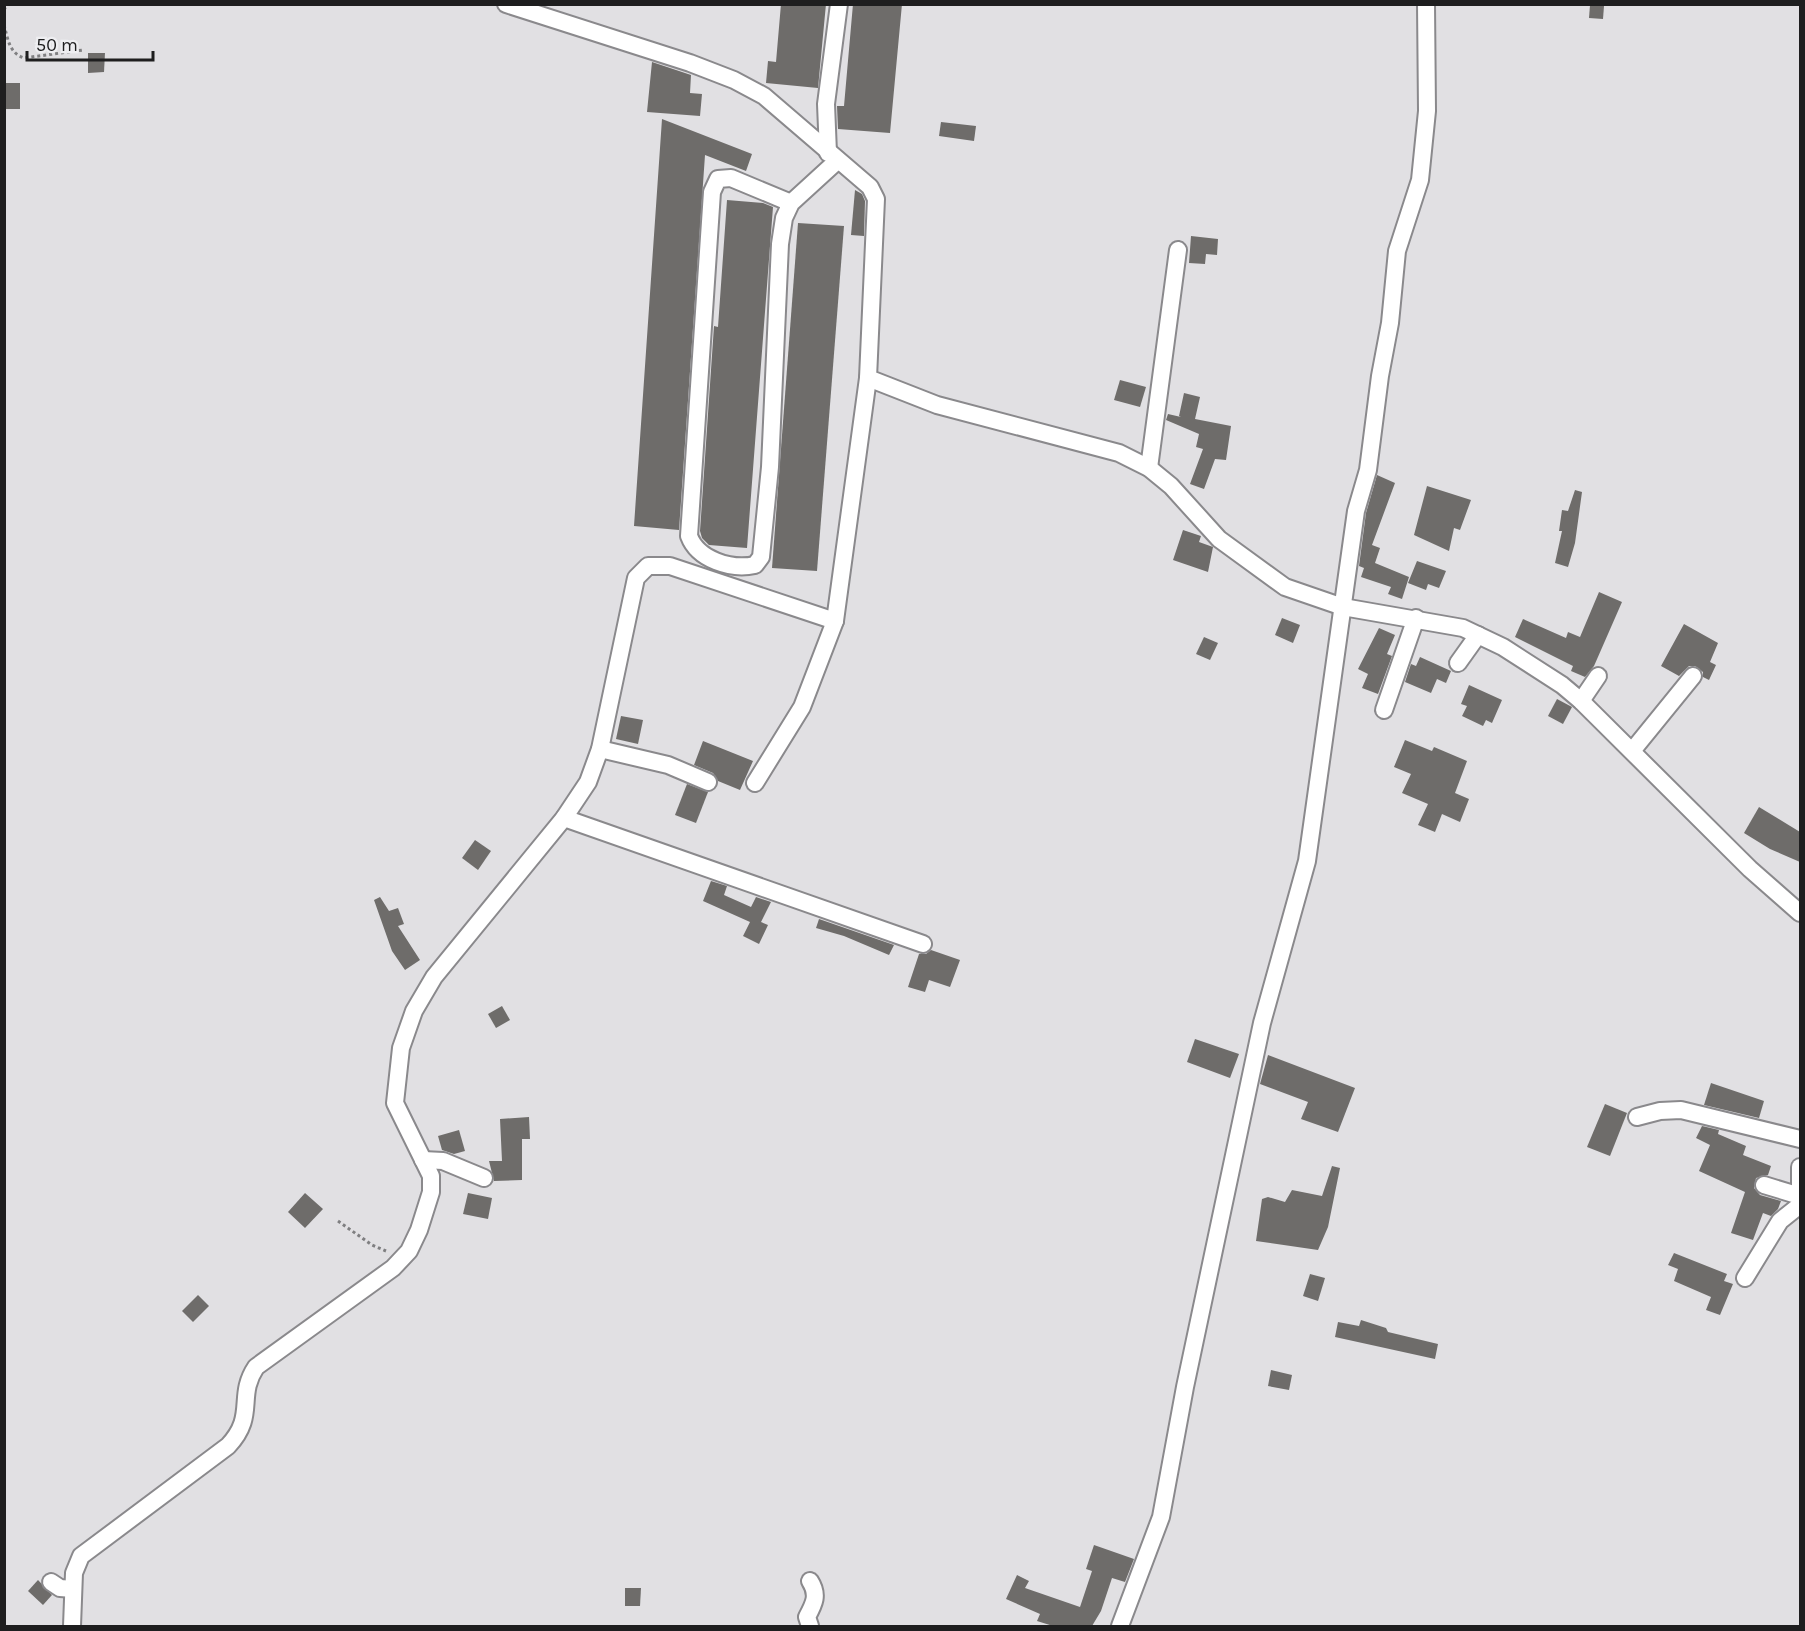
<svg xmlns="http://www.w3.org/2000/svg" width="1805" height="1631" font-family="Karla,sans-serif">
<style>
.building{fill:#6e6c6a}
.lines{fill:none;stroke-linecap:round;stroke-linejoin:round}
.minor-casing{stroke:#8a898c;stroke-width:20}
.path{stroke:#7f7f81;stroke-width:3;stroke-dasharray:3 3;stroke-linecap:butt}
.minor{stroke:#fff;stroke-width:16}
</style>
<rect width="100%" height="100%" fill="#e1e0e3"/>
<g class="building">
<polygon points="781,4 826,4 818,88 766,83 768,61 776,62"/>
<polygon points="853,4 902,4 890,133 838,129 837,106 844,106"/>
<polygon points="1590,5 1604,6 1603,19 1589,18"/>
<polygon points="88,53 105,53 104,72 88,73"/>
<polygon points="652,62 691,75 690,93 702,94 700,116 647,112"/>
<rect x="4" y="83" width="16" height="26"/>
<polygon points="662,119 752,154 746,171 705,155 679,530 634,526"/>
<polygon points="941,122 976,126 974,141 939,136"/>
<polygon points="855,190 862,194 865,201 864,236 851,235"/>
<polygon points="727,200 763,203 773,207 747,548 709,545 702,538 700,531 714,326 718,327"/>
<polygon points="798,223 844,226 817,571 772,568"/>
<polygon points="1191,236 1218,239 1217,255 1206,254 1205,264 1189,263"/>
<polygon points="1120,380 1146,387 1140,407 1114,400"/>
<polygon points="1184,393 1200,397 1195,419 1231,426 1226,460 1215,459 1204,489 1190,484 1203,449 1196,447 1199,434 1166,420 1168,414 1181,417 1179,416"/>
<polygon points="1377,475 1395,483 1372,545 1380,548 1375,563 1409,577 1402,599 1388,594 1391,587 1361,577 1364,568 1359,566 1366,513"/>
<polygon points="1427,486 1471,500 1460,530 1454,528 1449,551 1414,535"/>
<polygon points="1575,490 1582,492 1575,543 1568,567 1555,563 1562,531 1559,531 1562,510 1568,511"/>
<polygon points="1183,530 1201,536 1199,542 1213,547 1208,572 1173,560"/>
<polygon points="1417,561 1446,571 1439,588 1428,584 1426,590 1408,583"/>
<polygon points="1599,592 1622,602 1594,666 1585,677 1571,671 1573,666 1515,637 1523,619 1566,638 1568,632 1580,637"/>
<polygon points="1282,618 1300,625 1293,643 1275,635"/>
<polygon points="1684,624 1718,643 1710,662 1716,665 1709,680 1703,677 1703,672 1695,666 1689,666 1679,676 1661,666"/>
<polygon points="1379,628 1395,635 1387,654 1392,656 1378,694 1362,688 1368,674 1358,669"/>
<polygon points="1204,637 1218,643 1210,660 1196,654"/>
<polygon points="1420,657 1451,671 1446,683 1437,679 1431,693 1405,682 1411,664 1416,666"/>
<polygon points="1469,685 1502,700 1492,723 1486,720 1483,726 1462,716 1467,706 1461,704"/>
<polygon points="1557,699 1572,707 1563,724 1548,716"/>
<polygon points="621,716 643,720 638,744 616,739"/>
<polygon points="1405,740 1432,751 1434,747 1467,761 1455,793 1469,799 1460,822 1442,814 1435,832 1418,825 1428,804 1402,793 1411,774 1394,767"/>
<polygon points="703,741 753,761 740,790 718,781 713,773 694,765"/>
<polygon points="687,784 708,792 696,823 675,815"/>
<polygon points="1759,807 1800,832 1800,862 1770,849 1744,833"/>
<polygon points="475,840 491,851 478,870 462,858"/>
<polygon points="711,881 727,886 724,895 751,907 756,897 771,902 761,922 768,925 759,944 743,936 750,922 703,901"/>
<polygon points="380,897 389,911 398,908 404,924 398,926 420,960 405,970 392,951 374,900"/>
<polygon points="819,919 894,945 889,955 844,936 816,928"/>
<polygon points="931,950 960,960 950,987 929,980 925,992 908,987 919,954 926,954"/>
<polygon points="502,1006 510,1020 496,1028 488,1014"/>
<polygon points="1195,1039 1239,1054 1230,1078 1187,1062"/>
<polygon points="1268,1055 1355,1088 1338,1132 1301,1119 1308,1102 1260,1084"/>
<polygon points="1711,1083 1764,1101 1759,1118 1704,1105"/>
<polygon points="1605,1104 1627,1113 1610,1156 1587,1147"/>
<polygon points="529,1117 530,1139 522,1139 522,1180 494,1181 489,1161 502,1161 500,1119"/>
<polygon points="1702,1126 1719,1130 1718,1134 1746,1146 1743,1155 1771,1166 1768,1175 1756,1178 1754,1188 1760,1195 1781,1201 1778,1209 1771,1216 1763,1213 1753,1240 1731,1233 1745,1192 1699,1171 1710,1145 1696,1138"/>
<polygon points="459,1130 465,1151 454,1154 442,1150 438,1136"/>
<polygon points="1332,1166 1340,1168 1328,1227 1318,1250 1256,1241 1262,1199 1268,1197 1285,1202 1292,1190 1322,1196"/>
<polygon points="305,1193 323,1209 305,1228 288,1212"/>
<polygon points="468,1193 492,1198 488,1219 463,1214"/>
<polygon points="1674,1253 1727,1274 1724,1281 1733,1284 1720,1315 1706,1310 1711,1297 1674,1281 1678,1269 1668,1265"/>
<polygon points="1310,1274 1325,1278 1318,1301 1303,1296"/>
<polygon points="198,1295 209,1306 193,1322 182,1311"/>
<polygon points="1361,1320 1386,1328 1388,1332 1438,1344 1435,1359 1335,1337 1338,1322 1359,1326"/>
<polygon points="1271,1370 1292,1375 1289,1390 1268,1386"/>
<polygon points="1094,1545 1134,1559 1125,1582 1112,1578 1101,1611 1092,1626 1053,1626 1037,1621 1040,1614 1006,1599 1017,1575 1029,1581 1025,1588 1080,1607 1092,1571 1086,1569"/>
<polygon points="38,1580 52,1595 43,1605 28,1591"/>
<polygon points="625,1588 641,1588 640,1606 625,1606"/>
</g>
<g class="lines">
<g class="minor-casing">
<g id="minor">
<polyline points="506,4 690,63 734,80 764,96 870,187 876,199 868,378 937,405 1119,453 1149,468 1171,486 1219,539 1285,587 1343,607 1463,628 1503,647 1562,685 1581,701 1750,869 1800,913"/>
<polyline points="828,153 826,104 839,4"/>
<path d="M791,203L731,178L718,179L712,192L689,536C698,560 731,570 755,565L761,557L770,467L780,244L784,218L791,203L837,161"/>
<polyline points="1149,468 1178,250"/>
<polyline points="1458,663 1478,635"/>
<polyline points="1581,701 1598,676"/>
<polyline points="1384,710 1416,618"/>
<polyline points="600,749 668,765 708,782"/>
<polyline points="1632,751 1693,676"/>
<polyline points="755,783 802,707 835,621"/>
<polyline points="564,818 923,944"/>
<polyline points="1637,1117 1660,1111 1681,1110 1800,1139"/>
<polyline points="423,1160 443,1161 484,1178"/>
<polyline points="1800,1167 1800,1190"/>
<polyline points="1764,1185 1800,1196"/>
<polyline points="1745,1278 1780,1221 1800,1205"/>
<path d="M810,1581C819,1595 814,1604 807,1617L810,1626"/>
<polyline points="51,1582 60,1588 73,1589"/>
<path d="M72,1626L74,1573L81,1556L228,1446C257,1415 236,1397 256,1367L393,1268L409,1251L419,1230L431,1192V1176L395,1103L401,1048L414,1011L434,977L564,818L588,782L600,749L636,578L648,566H670L835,621L868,378"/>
<polyline points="1120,1626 1161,1517 1185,1387 1262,1023 1307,861 1356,511 1368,470 1380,376 1390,323 1397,251 1420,180 1427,111 1426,4"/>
</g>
</g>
<g class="path">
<polyline points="4,10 7,4"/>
<path d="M4,25C8,39 9,53 24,58L83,50"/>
<polyline points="338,1221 372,1245 386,1251"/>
</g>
<use href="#minor" class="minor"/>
</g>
<rect width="1805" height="1631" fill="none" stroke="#1e1e1f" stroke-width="12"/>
<path d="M27 51v9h126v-9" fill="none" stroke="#1e1e1f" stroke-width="3"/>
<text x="36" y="51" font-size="18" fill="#1e1e1f" stroke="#eeeef1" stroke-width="4.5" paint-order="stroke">50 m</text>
</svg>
